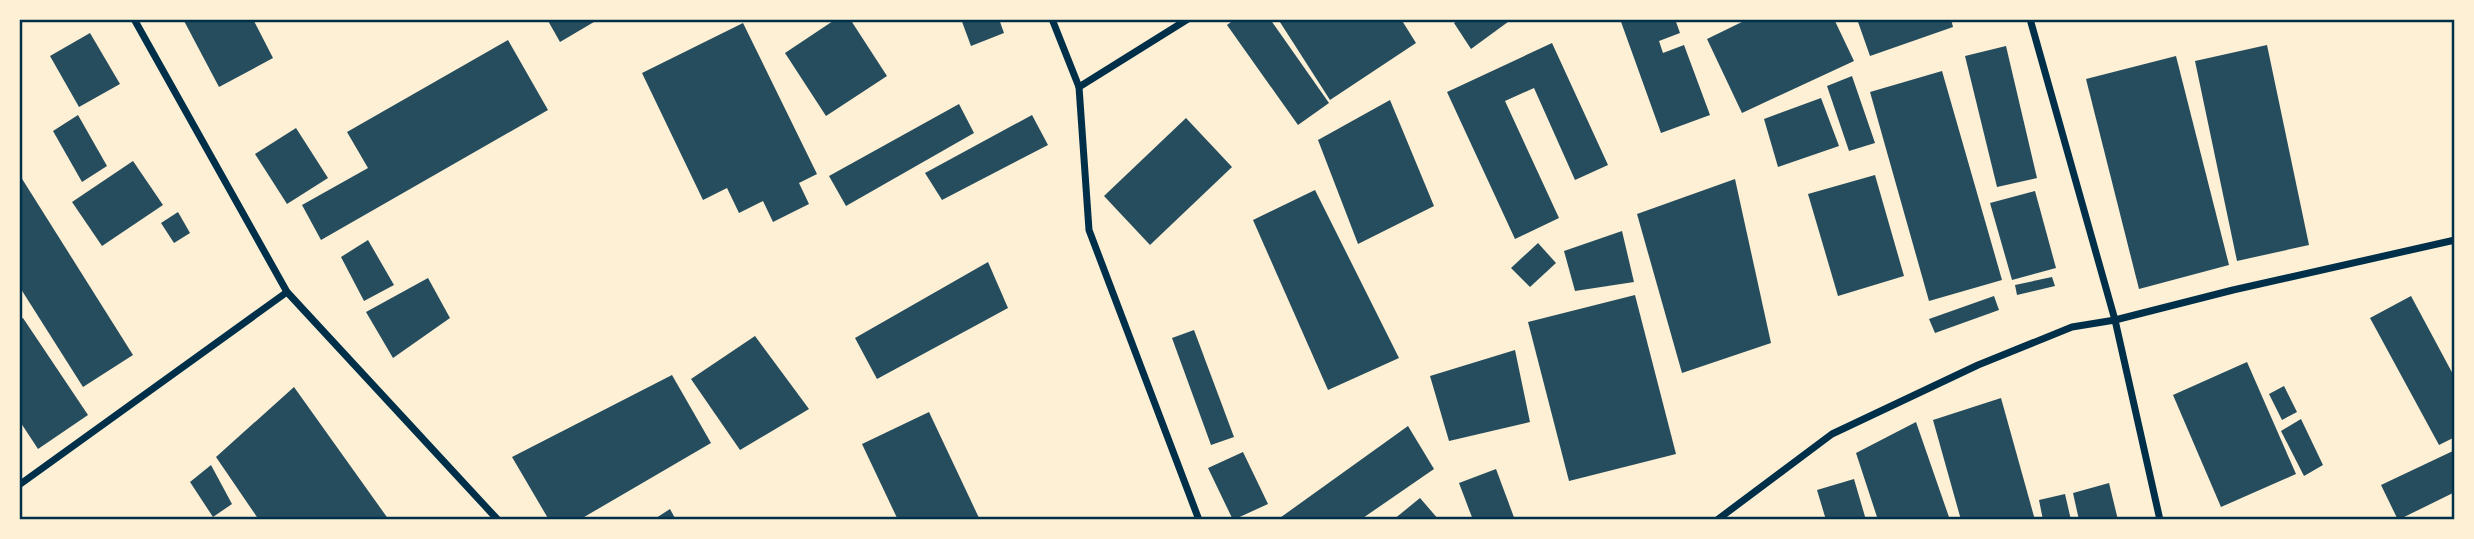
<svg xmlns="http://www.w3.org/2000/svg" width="2474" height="539" font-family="Rubik,sans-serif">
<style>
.building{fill:#264d5e}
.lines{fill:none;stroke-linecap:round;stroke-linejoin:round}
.minor{stroke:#003049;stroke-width:7}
.neatline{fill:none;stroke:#003049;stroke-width:2.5}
</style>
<rect width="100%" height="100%" fill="#fdf0d5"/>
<g class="building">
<polygon points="183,19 253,19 273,58 219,87"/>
<polygon points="547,19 599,19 560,42"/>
<polygon points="836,19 850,19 887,76 826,116 785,53"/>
<polygon points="961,19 999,19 1004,33 971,46"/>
<polygon points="1235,19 1270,19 1329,103 1298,125 1227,25"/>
<polygon points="1278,19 1401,19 1416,43 1330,100"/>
<polygon points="1459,19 1512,19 1471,49 1454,23"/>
<polygon points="1620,19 1675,19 1680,33 1659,41 1663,53 1684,45 1710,115 1661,133"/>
<polygon points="1748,19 1834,19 1854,61 1742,113 1707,39"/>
<polygon points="1857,19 1951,19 1953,27 1870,56"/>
<polygon points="743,23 817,174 799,183 809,204 773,222 763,201 739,213 727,188 703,200 642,73"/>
<polygon points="90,33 120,84 79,107 50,56"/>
<polygon points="508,40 548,110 321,240 302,205 368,168 347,132"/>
<polygon points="1552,43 1608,165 1575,180 1534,88 1505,101 1559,218 1515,239 1447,92"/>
<polygon points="2267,45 2309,245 2237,261 2195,61"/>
<polygon points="2006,46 2037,178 1997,187 1965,56"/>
<polygon points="2176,56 2229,265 2139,289 2086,79"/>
<polygon points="1942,71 2002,280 1929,301 1870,92"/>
<polygon points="1852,76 1875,143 1849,151 1827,86"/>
<polygon points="1821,98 1839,146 1778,167 1764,119"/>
<polygon points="1390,100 1434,206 1358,244 1318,140"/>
<polygon points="959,104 974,133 846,206 829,176"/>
<polygon points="78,115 107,166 82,182 53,131"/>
<polygon points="1032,115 1048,145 942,200 925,173"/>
<polygon points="1186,118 1232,167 1150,245 1104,196"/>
<polygon points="296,128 328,178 287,204 255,154"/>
<polygon points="133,161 163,205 102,246 72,202"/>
<polygon points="19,174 133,355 83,387 19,286"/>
<polygon points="1875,175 1904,276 1838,296 1808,194"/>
<polygon points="1735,179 1771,343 1682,373 1637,214"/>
<polygon points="1315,190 1399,358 1328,390 1253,220"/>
<polygon points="2035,191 2056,268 2012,280 1990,203"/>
<polygon points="178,212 190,233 174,243 161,223"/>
<polygon points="1622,231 1634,282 1575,291 1564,251"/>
<polygon points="368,240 394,285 364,301 341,257"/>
<polygon points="1538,243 1556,263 1530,287 1511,268"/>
<polygon points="988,262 1008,308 877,379 855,338"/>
<polygon points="2052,277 2055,286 2017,295 2015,285"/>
<polygon points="428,278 450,318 393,358 366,312"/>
<polygon points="1635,295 1676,454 1569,481 1528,322"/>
<polygon points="1994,296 1999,310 1935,333 1929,319"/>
<polygon points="2411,296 2455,378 2455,437 2439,445 2370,318"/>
<polygon points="23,318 88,415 38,449 19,420 19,320"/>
<polygon points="1194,330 1234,437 1211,445 1172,338"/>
<polygon points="755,336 809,409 740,450 691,379"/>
<polygon points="1515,350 1530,422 1449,441 1430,376"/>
<polygon points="2247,362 2296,474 2221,507 2173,395"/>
<polygon points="672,375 711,443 579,520 549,520 512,457"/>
<polygon points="2284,386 2297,412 2282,420 2269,394"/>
<polygon points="294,387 389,520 259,520 216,457"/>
<polygon points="2001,398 2035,520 1961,520 1933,420"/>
<polygon points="929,412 980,520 898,520 862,444"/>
<polygon points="2301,419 2323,465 2304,476 2281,431"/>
<polygon points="1916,422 1950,520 1878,520 1856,453"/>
<polygon points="1408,426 1434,469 1360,520 1277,520"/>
<polygon points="2455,450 2455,492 2398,520 2381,485"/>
<polygon points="1243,452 1268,504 1233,520 1208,468"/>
<polygon points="211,465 232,504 213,517 190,482"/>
<polygon points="1496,469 1515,520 1473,520 1459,483"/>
<polygon points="1854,479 1866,520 1826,520 1817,490"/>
<polygon points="2109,483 2118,520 2079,520 2073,493"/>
<polygon points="2065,494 2071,520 2043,520 2039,500"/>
<polygon points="1420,498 1439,520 1393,520"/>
<polygon points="670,509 676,520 653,520"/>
</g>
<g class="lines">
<g class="minor">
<polyline points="134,19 287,292 498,520"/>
<polyline points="1052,19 1079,87 1089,230 1199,520"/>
<polyline points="2030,19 2115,320 2160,520"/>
<polyline points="1079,87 1188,19"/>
<polyline points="19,485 287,292"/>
<polyline points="1717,520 1832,434 1978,365 2072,327 2115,320 2233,290 2455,240"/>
</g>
</g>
<rect width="2474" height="539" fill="none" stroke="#fdf0d5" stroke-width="42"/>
<rect x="21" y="21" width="2432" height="497" class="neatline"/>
</svg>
